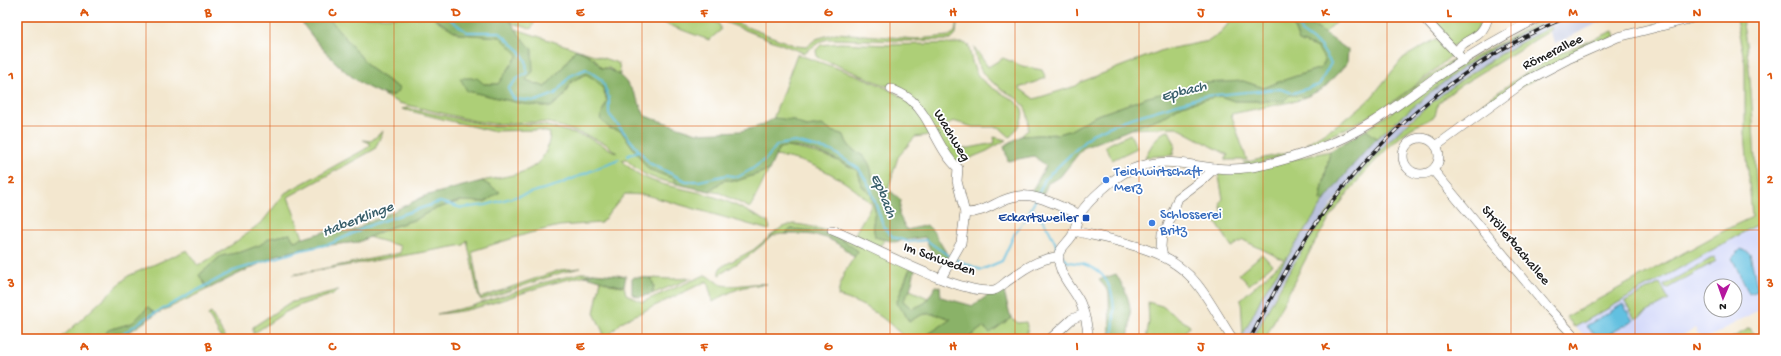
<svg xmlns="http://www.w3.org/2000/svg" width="1781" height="356" font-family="'Gochi Hand',sans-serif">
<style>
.built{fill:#d3d8f9;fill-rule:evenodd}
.industrial{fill:#bcc3de}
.green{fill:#adcf77;stroke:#64764a}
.forest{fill:#8ab268;stroke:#536742}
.water{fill:#62c0e0;stroke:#3f6e7e}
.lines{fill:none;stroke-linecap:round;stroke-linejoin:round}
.stream{stroke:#62c0e0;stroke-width:2}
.minor-casing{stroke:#67635b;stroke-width:10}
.minor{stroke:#fff;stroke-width:9}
.rail-casing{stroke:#1c1c1c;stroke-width:3.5}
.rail{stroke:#fff;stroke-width:2;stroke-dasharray:6;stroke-linecap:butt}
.grid{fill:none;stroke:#de560d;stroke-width:1;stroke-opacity:0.55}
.shop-dot{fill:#3f7fe0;stroke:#fff;stroke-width:1.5}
.transit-dot{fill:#1a4fb4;stroke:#fff;stroke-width:1.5}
.labels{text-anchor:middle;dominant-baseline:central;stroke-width:3.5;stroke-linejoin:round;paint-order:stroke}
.street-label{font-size:14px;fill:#1c1c1c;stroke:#fff}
.shop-label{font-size:14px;fill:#366cbe;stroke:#fff;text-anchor:start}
.transit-label{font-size:14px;fill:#164399;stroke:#fff;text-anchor:end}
.water-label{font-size:15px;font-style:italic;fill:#385e6a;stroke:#fff}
.neatline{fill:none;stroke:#de560d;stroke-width:1.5}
.grid-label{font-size:13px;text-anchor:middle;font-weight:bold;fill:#de560d}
</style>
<rect width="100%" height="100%" fill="#fff"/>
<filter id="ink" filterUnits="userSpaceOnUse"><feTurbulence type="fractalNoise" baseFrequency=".025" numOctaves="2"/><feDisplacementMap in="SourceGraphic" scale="8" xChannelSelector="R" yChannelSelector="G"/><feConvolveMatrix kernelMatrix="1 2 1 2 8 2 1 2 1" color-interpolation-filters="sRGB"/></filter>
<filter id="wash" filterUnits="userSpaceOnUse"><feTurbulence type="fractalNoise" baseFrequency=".012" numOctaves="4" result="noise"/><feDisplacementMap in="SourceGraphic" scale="16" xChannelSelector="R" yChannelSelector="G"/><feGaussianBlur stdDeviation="0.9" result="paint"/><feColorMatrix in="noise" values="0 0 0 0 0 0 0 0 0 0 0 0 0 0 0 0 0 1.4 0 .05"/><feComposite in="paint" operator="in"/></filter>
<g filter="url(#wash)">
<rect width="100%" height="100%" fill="#f3e7cf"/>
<path class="built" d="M1755,226L1764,276V307L1706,339H1701L1695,328L1676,339H1589L1575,327ZM1711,286H1735V310H1711Z"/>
<polygon class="industrial" points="1554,17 1611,17 1555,44 1550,33 1552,27 1524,41 1467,75 1411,119 1336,199 1301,251 1278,289 1253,339 1241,339 1263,294 1321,205 1346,173 1377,138 1416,104 1458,71 1500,45"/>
<g class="green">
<path d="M328,17H432L459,34L500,37L519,55L498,84H484L467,91L524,104L551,107L563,97L572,81L586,74C601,82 603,86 607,102L602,111L609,128L621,131L648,169L674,179L676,184C653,178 643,177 626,159L622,160C645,187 680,186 712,196C732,202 750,213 768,222L770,228L769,230L646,195L625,194L601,223L559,226L530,233L472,251L480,298L560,270L581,268L563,272L488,298L481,300L478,295L467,240L464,245L292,275L400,253V246L368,237L392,227L417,219L432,210L460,201L485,202L499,192L482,181C514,174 547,175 550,133L536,130L491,131L402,109L407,108L492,126L533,124L548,126L587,137L617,153L606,144L588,136L550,123L530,122L494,124L475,121L399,103L383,95H394L400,89L371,69Z"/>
<polygon points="508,17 537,17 531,29 512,23"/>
<polygon points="647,17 702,17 719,24 721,30 709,40"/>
<polygon points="712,17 721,17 796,46 806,47 816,39 836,33 916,39 949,36 955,32 957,23 956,34 950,40 906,41 829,39 821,41 804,53"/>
<path d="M1234,17H1290L1299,41L1318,48L1326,61L1321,68L1281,81L1264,88L1243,81L1148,97L1095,116L1071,130L1058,134L1021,136L1028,130C1031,106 1020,99 1000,89L999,86C982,78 977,66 974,47L988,67L1003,58L1022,66L1042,70L1046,78L1019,88L1034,99L1076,86L1081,82L1163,50L1209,41L1221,32Z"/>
<polygon points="1310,17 1341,17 1324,34 1308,22"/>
<polygon points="1423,17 1479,17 1481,21 1476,33 1451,47"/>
<path d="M1547,17H1554C1521,33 1488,50 1458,71C1430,92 1404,115 1377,138L1366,130L1453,69Z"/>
<path d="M1742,18C1755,86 1752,155 1760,223L1575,327L1566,317L1731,227L1752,217L1745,133V64L1736,19Z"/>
<path d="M1552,26L1551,30L1458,87L1438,103L1435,116C1426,122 1415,125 1406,132C1356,174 1321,226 1293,284C1284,303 1273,320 1266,339H1253C1325,194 1406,100 1552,26Z"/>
<polygon points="516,29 615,62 619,64 620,75 609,68 601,68 595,59 575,50 563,67 545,87 526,80 533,71 520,36"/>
<polygon points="1613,31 1615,36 1461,119 1521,76 1561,53"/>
<path d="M1436,39L1454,53C1412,91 1360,128 1306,144L1346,119L1370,99L1403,58Z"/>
<path d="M840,43L888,45L964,43L968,45C972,58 972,72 983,81C1006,101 1042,101 1010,137L999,127H973L953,121L944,128L958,150L995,143L994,137L1006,140L987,151L956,164L906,94L817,57L816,50L821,45Z"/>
<path d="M797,54C830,67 892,83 915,108C922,115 926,127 930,135L915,137L898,157L888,189L873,184C872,177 872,169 868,162C861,150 850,155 844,135L831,131L822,125L806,127L792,120L773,119Z"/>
<polygon points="1455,58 1455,61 1398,103 1331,142 1256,164 1245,165 1243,163 1290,152 1328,140 1344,133 1376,115"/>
<polygon points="1290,95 1306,97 1300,100 1231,114 1247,160 1225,160 1228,155 1176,127 1129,129 1167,115 1182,105 1220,96 1234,101 1284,101"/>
<polygon points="383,131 375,149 288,197 303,238 294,241 290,234 270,238 260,245 241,252 221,256 199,275 208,289 156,314 148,307 132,323 108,330 102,339 60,339 128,276 187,250 198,266 233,244 263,221 285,193 362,151 370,146 370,143 363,140 371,141"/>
<path d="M1169,131L1175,144L1173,155L1145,157C1151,147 1157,132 1169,131Z"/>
<polygon points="1130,134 1137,148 1112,160 1105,146"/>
<path d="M786,147C814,151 833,157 858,171L862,186L871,194L875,210L873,224L875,237L885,240L877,249L853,237L872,204C845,179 813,160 775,156L778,148Z"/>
<polygon points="1330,151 1320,200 1325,200 1263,294 1241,339 1222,339 1224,335 1243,336 1241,299 1284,260 1243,240 1232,247 1215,221 1223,216 1220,202 1223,199 1218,171 1300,158"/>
<polygon points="769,170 750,208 720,193 709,191 724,180 737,181"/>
<path d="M794,224C836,228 872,250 910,268L896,304L904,312L909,322C925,310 934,313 952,319L921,339H906C884,317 868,305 838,296C841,274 847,269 858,251L829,233L791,229L785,234H778L771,237L750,255L719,275V271L721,267L753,250L782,227Z"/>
<polygon points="1262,254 1272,265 1249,285 1239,274"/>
<polygon points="1714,257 1716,261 1666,289 1664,285"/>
<path d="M581,273H594C576,278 558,281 541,287C506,298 474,312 437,314L472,306L546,282Z"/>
<path d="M705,275C712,277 716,283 722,285C737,288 751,282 767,284C742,286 734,289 713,302L707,281L623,321L612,332L609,339H603V332L594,313L601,279L609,284L624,286L626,294L642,302Z"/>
<polygon points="651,278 671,279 692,278 652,294 654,286"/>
<polygon points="1660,283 1669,300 1635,319 1625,302"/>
<polygon points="338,290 334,294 300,305 284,313 253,334 253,327 289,303"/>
<polygon points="910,290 928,298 925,303 912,309 903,301"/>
<polygon points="1148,302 1162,306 1190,326 1179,339 1146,339 1149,322"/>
<polygon points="211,313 226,339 222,339 208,315"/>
<path d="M1011,318L1018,323L1026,322C1028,329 1028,334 1023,339H1017L1016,333L994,339H967L983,327L990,332Z"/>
<polygon points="1750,328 1756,339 1730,339"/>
</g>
<g class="forest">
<path d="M298,17H328L371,69L400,89L394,95C360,96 316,44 298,17Z"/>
<path d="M432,17H508L520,36L532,49L533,71L526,80L545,87L563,67L575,50C587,53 594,57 601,68C624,69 637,97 645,116L697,133L741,131L763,125L774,118L792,120L806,127L822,125L831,131L844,135C850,155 861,150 868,162C872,169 872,177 873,184L888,189L901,200L899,215L907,230L927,225L934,232L948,256L945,263L930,249L925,237L894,242L875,237L873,224L875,210L871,194L862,186L858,171C835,158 805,143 779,148L769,170L737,181L724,180L709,191L676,184L674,179L648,169L621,131L609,128L600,119C601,114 604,109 606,104C610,91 596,80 586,74L572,81L563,97L551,107L524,104L467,91L460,78H477L484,84H498L518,55L500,37L459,34Z"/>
<polygon points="1290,17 1310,17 1308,22 1348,50 1347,63 1324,88 1306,97 1290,95 1284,101 1234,101 1220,96 1182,105 1167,115 1083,148 1060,177 1048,183 1042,197 1030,194 1046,166 1034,156 1008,161 1004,146 1021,136 1058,134 1071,130 1095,116 1148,97 1203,83 1243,81 1264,88 1281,81 1321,68 1325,61 1318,48 1299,41"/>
<polygon points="1366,130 1377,138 1346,173 1325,200 1320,201 1330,151"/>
<polygon points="482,181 500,192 485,202 460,201 432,210 417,219 391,227 359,242 310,247 277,255 208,289 199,275 221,256 241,252 260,245 270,238 290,234 294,241 327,231 349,232 361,227 367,222 377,219 425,196"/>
<path d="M791,229C821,230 834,232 858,251L854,257C829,234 818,234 785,234Z"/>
<path d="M910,268L915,270L910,290L903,301L912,309L925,303L936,286L940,287L941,297L973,306L991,293L1003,289L1011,318L990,333L983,327L967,339H921L951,319C934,313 925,310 909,322L904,312L896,304Z"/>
<path d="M594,273L626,276L624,286C609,285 599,278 584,276Z"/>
<path d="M1116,274C1131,299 1133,310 1128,339H1110L1109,292L1099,280Z"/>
<polygon points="634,277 651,278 654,286 652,294 639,297 632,294 632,279"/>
<polygon points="148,307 156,314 119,339 102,339 108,330 132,323"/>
</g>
<g class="water">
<polygon points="1741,249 1750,254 1758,291 1749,294 1732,258"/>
<polygon points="1623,304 1633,321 1600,339 1586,326"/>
</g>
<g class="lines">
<g class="stream">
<polyline points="447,17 467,32 499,32 520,51 526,61 527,73 517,79 508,89 514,99 536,101 555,94 570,76 586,69 602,80 609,98 609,114 649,163 686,181 699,181 727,175 738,177 752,169 767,158 777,145 795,142 832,151 859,169 870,187 884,228 893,237 909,242 926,240 949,256"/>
<polyline points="1741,17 1742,18"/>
<polyline points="627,156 638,151"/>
<polyline points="1038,195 1045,179 1092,134 1125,120 1204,96 1280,89 1293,93 1319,85 1331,63 1320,46 1301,32 1298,17"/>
<path d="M1031,208C1045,219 1051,234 1058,249"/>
<path d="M1063,256L1068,262C1074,263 1081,263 1086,265C1117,275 1116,313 1112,339"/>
<polyline points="955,259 981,270 1002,261 1015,233 1026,218 1036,199"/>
<polyline points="116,339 144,319 233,271 302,250 330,244 373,224 440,202 462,208 486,205 558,185 619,159"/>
</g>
</g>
</g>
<g filter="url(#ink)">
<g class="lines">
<g class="minor-casing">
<g id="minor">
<polyline points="1423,17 1464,61"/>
<path d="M1457,53C1462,36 1482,43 1488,17"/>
<path d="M891,89C898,92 906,95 912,101C931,118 938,150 958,168L957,181L965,213C988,213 998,198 1018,196C1038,193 1061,208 1080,214"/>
<circle cx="1421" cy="156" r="18"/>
<polyline points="1436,146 1524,82 1568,59 1618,37 1697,17"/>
<polyline points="1433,170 1547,307 1577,339"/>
<path d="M832,230C865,243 962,297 994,290C1001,288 1006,281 1012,278C1025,268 1042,257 1059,257"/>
<path d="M1074,231C1116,241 1168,247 1197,284C1210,300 1220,320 1232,338"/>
<polyline points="1163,257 1161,247 1162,233 1167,228 1178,198 1202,180 1215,168"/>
<polyline points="941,278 961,243 965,213"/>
<polyline points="1050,339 1072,319 1084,314"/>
<path d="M1088,339C1088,326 1085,314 1080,302C1072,286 1056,273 1059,253C1062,247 1068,242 1072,236C1076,229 1076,220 1080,214C1089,199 1115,177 1130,170C1169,153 1193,169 1231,169C1260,169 1297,156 1325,146C1366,131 1400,103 1435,78C1468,56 1504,35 1540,17"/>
</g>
</g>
<use href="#minor" class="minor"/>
<g class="rail-casing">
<path id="rail" d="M1250,339C1271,298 1292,256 1319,219C1381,132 1468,58 1567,17"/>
</g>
<use href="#rail" class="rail"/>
</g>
</g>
<path class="grid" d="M146,17V339M270,17V339M394,17V339M518,17V339M642,17V339M766,17V339M890,17V339M1015,17V339M1139,17V339M1263,17V339M1387,17V339M1511,17V339M1635,17V339M17,126H1764M17,230H1764"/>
<g class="shop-dot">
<circle cx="1106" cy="180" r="4"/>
<circle cx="1152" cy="223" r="4"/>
</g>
<rect class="transit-dot" x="1082" y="214" width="8" height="8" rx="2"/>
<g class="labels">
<g class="street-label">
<text transform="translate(1553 53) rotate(-26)">Römerallee</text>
<text transform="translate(951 136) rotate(59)">Wachweg</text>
<text transform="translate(1515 246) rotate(50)">Ströllerbachallee</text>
<text transform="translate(939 260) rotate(20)">Im Schweden</text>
</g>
<g class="shop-label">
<text x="1114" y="172">Teichwirtschaft<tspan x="1114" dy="16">Merz</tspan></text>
<text x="1160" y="215">Schlosserei<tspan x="1160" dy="16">Britz</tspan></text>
</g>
<g class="transit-label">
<text x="1078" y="218">Eckartsweiler</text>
</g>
<g class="water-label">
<text transform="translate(1184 92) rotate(-15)">Epbach</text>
<text transform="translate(883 196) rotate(67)">Epbach</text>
<text transform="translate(358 220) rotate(-21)">Haberklinge</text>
</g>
</g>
<rect width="1781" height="356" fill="none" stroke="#fff" stroke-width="44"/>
<g transform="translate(1723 298) rotate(182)"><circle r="19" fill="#ffffff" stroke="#a4a4a4"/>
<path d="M0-3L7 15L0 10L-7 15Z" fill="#b5179e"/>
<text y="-6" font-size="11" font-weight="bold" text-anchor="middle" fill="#1c1c1c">N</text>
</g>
<rect x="22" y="22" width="1737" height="312" class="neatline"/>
<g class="grid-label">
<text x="84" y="16">A</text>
<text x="208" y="16">B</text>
<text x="332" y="16">C</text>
<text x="456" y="16">D</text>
<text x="580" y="16">E</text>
<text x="704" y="16">F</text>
<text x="828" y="16">G</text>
<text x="953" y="16">H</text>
<text x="1077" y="16">I</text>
<text x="1201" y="16">J</text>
<text x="1325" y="16">K</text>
<text x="1449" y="16">L</text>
<text x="1573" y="16">M</text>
<text x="1697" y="16">N</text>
<text x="11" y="79">1</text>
<text x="1770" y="79">1</text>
<text x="11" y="183">2</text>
<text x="1770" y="183">2</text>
<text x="11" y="287">3</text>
<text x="1770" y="287">3</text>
<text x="84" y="350">A</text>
<text x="208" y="350">B</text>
<text x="332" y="350">C</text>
<text x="456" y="350">D</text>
<text x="580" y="350">E</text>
<text x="704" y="350">F</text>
<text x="828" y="350">G</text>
<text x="953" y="350">H</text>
<text x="1077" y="350">I</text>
<text x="1201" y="350">J</text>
<text x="1325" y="350">K</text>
<text x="1449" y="350">L</text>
<text x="1573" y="350">M</text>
<text x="1697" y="350">N</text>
</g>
</svg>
